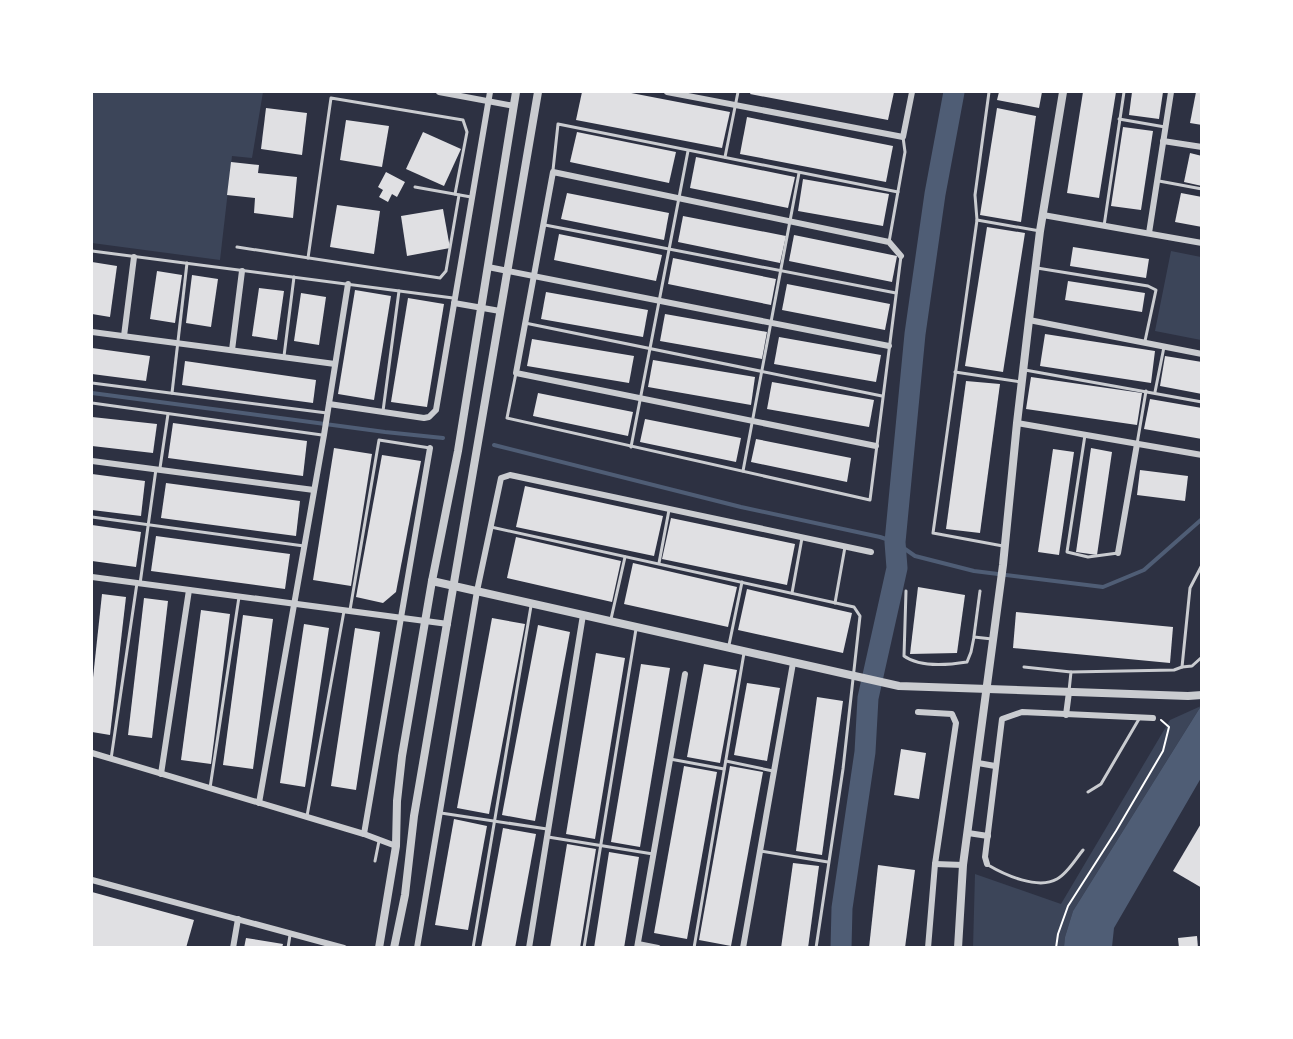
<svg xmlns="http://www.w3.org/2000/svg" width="1293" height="1039" font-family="'Roboto Condensed',sans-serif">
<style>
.green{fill:#3c4559}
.water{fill:#4f5d75}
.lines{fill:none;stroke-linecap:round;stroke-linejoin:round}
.stream{stroke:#4f5d75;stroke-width:4}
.river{stroke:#4f5d75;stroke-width:21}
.building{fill:#e0e0e3}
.path{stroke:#fff;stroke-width:2}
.service{stroke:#caccd0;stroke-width:3}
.minor{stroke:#caccd0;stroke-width:6}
.tertiary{stroke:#caccd0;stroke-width:8}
</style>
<rect width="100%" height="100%" fill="#2d3142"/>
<g class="green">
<polygon points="92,92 263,92 252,158 232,156 220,260 92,243"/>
<polygon points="1171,251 1201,257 1201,340 1155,331"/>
<polygon points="1201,706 1073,911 1065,937 1064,947 973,948 975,874 1061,904 1170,720"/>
</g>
<polygon class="water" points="1201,706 1201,778 1114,928 1112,947 1064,947 1065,937 1073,911"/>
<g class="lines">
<g class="stream">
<polyline points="92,393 385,432 443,438"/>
<polyline points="494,445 741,507 880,537 895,542 915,556 974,571 1103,587 1144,570 1202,519"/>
</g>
<polyline class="river" points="841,948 842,908 865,752 868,698 897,568 895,542 915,334 935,194 954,92"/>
</g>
<g class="building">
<polygon points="582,92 626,92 730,112 722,148 576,120"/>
<polygon points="751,92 894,92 888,120 750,94"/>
<polygon points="999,92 1042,92 1039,108 997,100"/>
<polygon points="1083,92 1116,92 1099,198 1067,193"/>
<polygon points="1132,92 1163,92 1159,119 1129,115"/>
<polygon points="1196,92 1202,92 1202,125 1190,123"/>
<polygon points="266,108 307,113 302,155 261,149"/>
<polygon points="997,108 1036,116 1021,222 980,215"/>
<polygon points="747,117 893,146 886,182 740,154"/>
<polygon points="346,120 389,126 382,167 340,160"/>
<polygon points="1123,127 1153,131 1141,210 1111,206"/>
<polygon points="423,132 461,149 444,186 406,169"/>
<polygon points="577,132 676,152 669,183 570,162"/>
<polygon points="1190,153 1202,156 1202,186 1184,182"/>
<polygon points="696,157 795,177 788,208 690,188"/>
<polygon points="231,162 259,165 258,173 297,177 293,218 254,213 255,198 227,195"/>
<polygon points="386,172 405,182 397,197 392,194 388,202 379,197 383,190 378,187"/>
<polygon points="803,179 889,194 883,226 798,211"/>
<polygon points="567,193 669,213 664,240 561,219"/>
<polygon points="1181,193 1202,197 1202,227 1175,222"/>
<polygon points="337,205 380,211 374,254 330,247"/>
<polygon points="443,209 450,248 407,256 401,216"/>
<polygon points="683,216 786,236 780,263 678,242"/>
<polygon points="987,227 1025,233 1003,372 965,366"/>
<polygon points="559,234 662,255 656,281 554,260"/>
<polygon points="794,235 897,256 892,282 789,261"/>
<polygon points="1073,247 1149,259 1146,278 1070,266"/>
<polygon points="673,258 776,279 771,305 668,284"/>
<polygon points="92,262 117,266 110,317 92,314"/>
<polygon points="157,271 182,275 175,323 150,319"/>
<polygon points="192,275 218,279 211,327 186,323"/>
<polygon points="1068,281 1145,293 1142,312 1065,300"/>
<polygon points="787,284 890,304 885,330 782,310"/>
<polygon points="259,288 284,291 277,340 252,336"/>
<polygon points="355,290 391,296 374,400 338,394"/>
<polygon points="546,292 648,310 643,337 541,319"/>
<polygon points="301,293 326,297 319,345 294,341"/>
<polygon points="408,298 444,304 427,407 391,402"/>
<polygon points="665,314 767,332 762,359 660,341"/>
<polygon points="1045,334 1155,351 1151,383 1040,366"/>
<polygon points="779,337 881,355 876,382 774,364"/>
<polygon points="532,339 634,356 629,383 527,366"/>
<polygon points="92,348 150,356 146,381 92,374"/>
<polygon points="1165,356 1202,362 1202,394 1160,386"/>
<polygon points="653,360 755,377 751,405 648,387"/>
<polygon points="185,361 316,380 313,403 182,385"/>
<polygon points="1031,377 1142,393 1137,425 1026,409"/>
<polygon points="966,381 1000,384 980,533 946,529"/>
<polygon points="772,382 874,400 869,427 767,409"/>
<polygon points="538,393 633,412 628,436 533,416"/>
<polygon points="1150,399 1202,408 1202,439 1144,429"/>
<polygon points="92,417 157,424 153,453 92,446"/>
<polygon points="645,419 741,438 736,462 640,442"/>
<polygon points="173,423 307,441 303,476 168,458"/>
<polygon points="756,439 851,458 847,482 751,462"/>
<polygon points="334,448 372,454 351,586 313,580"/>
<polygon points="1091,448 1112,452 1097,555 1076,552"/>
<polygon points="1053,449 1074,452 1059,555 1038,552"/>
<polygon points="382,455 421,461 396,592 383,603 356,597"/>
<polygon points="1140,470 1188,476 1185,501 1137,495"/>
<polygon points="92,474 145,481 141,516 92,510"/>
<polygon points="166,483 300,501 296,536 161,518"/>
<polygon points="525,486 663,516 654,556 516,527"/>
<polygon points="671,518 795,544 787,585 662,559"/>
<polygon points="92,525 141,532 136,567 92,561"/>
<polygon points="156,536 290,554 285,589 151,571"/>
<polygon points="516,537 621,561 612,602 507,578"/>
<polygon points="633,563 737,587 728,627 624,604"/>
<polygon points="918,587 965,595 957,653 910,654"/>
<polygon points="747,589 852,613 843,653 738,630"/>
<polygon points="102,594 126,597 110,735 92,732 92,687"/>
<polygon points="144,598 168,601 152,738 128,735"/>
<polygon points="201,610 230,614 211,764 181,760"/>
<polygon points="1016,612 1173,627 1170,663 1013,648"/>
<polygon points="243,615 273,619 253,769 223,765"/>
<polygon points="492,618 525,624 489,814 457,808"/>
<polygon points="304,624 329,628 305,787 280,783"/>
<polygon points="538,625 570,632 535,821 502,815"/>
<polygon points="355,628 380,632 356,790 331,786"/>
<polygon points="596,653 625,658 595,839 566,834"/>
<polygon points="641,664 670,668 640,847 611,842"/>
<polygon points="704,664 737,670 720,763 687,757"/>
<polygon points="747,683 780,688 767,761 734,755"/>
<polygon points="817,697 843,701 822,855 796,851"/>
<polygon points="901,749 926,753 919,799 894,795"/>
<polygon points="684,766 717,772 687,939 654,933"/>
<polygon points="730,766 763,772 731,946 699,940"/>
<polygon points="454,819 487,826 468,930 435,925"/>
<polygon points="1202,822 1202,888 1173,871"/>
<polygon points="503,828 536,834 515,948 481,948"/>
<polygon points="567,844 596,849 580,948 550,948"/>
<polygon points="609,852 639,857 624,948 594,948"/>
<polygon points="793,863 819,866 808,948 781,948"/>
<polygon points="878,865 915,870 905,948 869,948"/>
<polygon points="92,892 194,920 186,948 92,948"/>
<polygon points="1197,936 1198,948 1179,948 1178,938"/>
<polygon points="246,938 283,944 282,948 244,948"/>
</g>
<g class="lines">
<polyline class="path" points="1056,948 1058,934 1068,906 1116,831 1163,751 1169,727 1161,720"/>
<g class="service">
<polyline points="989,92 975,195 977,220 933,533 1003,546"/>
<polyline points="1119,119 1165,127"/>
<polyline points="725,157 738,92"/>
<polyline points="553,170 558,124 898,192"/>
<polyline points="1159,181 1202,189"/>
<polyline points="415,187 471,197"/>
<polyline points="977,220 1040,231"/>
<polyline points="545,225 896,293"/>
<polyline points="1104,226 1124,92"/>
<polyline points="889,242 905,152 903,137"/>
<polyline points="237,247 440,278 446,271 459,195"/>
<polyline points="92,251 453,298"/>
<polyline points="308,258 331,98 463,120 467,132 455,194"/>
<polyline points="1037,268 1148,286 1156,290 1145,341"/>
<polyline points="525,323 882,396"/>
<polyline points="284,356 294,277"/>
<polyline points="1025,370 1202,402"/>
<polyline points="955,372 1021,382"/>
<polyline points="516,373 507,418 870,500 901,256"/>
<polyline points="92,383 327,413"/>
<polyline points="1155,392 1164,347"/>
<polyline points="172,393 187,263"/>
<polyline points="92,403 322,435"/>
<polyline points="383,411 399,291"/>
<polyline points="1085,435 1067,552 1088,557 1118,553"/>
<polyline points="1137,444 1146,391"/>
<polyline points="631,447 688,151"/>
<polyline points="160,468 168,414"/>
<polyline points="743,471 799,173"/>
<polyline points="92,517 304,546"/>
<polyline points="491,527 854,607 860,616 843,769 816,948"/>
<polyline points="659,563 669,510"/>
<polyline points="140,584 156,469"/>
<path d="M906,591L904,656C920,668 948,665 967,662L971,652L974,637L992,639"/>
<polyline points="792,593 802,538"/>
<polyline points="835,603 845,547"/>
<polyline points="350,610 379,440 430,448"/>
<polyline points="611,619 625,557"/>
<polyline points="974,636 980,591"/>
<polyline points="729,645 742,582"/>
<polyline points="1024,667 1071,672 1069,691"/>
<polyline points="1182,667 1190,588 1202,565"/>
<polyline points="1071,672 1174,670 1182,667 1192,666 1202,657"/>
<polyline points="111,759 137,583"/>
<polyline points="670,759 724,769"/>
<polyline points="726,761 773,771"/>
<polyline points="210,788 239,597"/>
<polyline points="1088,792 1101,784 1139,719"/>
<polyline points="441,813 547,829"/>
<polyline points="307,816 344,611"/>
<polyline points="548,837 653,854"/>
<polyline points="760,851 828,862"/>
<polyline points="375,861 379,841"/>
<path d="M988,865C1005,875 1038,890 1057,879C1067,874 1075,860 1083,850"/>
<polyline points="288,948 290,935"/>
<polyline points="473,948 531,606"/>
<polyline points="584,948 636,629"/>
<polyline points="694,948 744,653"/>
</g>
<g class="minor">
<polyline points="439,92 514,106"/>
<polyline points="667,92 903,137 912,92"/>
<polyline points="1163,141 1202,147"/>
<polyline points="1043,215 1202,243"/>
<polyline points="1149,233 1171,92"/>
<polyline points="488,267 889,346"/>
<polyline points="454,303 500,311"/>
<polyline points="1029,320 1202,354"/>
<polyline points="92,332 335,364"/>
<polyline points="124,336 134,257"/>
<polyline points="232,350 242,271"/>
<polyline points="329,404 424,418 429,417 436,410 490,92"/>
<polyline points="1017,423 1202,455"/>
<polyline points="876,446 516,373 553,172 889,242 901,256"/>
<polyline points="92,461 314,490"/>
<polyline points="1118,553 1137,444"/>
<polyline points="92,577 448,624"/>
<polyline points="918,712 952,714 956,723 935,864 928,948"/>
<polyline points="1066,715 1069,692"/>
<polyline points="92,753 364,834 396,846"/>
<polyline points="978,763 995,766"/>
<polyline points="161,774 189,590"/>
<polyline points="259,803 324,435 348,284"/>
<polyline points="968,833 988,836"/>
<polyline points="364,834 430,448"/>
<polyline points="935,864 963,865"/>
<polyline points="987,864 985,857 1002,719 1022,712 1153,718"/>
<polyline points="92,880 344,948"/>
<polyline points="638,944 658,948"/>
<polyline points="233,948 238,919"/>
<polyline points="417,948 477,591 501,478 510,475 871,552"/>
<polyline points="529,948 583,615"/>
<polyline points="637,948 685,674"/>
<polyline points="743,948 793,663"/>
</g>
<g class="tertiary">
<polyline points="432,581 899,686 1188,696 1202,695"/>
<polyline points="379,948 396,846 397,801 402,756 432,581 458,451 516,92"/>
<polyline points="394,948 405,895 414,816 538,92"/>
<polyline points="958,948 963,865 1003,565 1017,423 1029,320 1040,231 1063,92"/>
</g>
</g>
<rect width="1293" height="1039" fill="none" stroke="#ffffff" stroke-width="186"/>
</svg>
